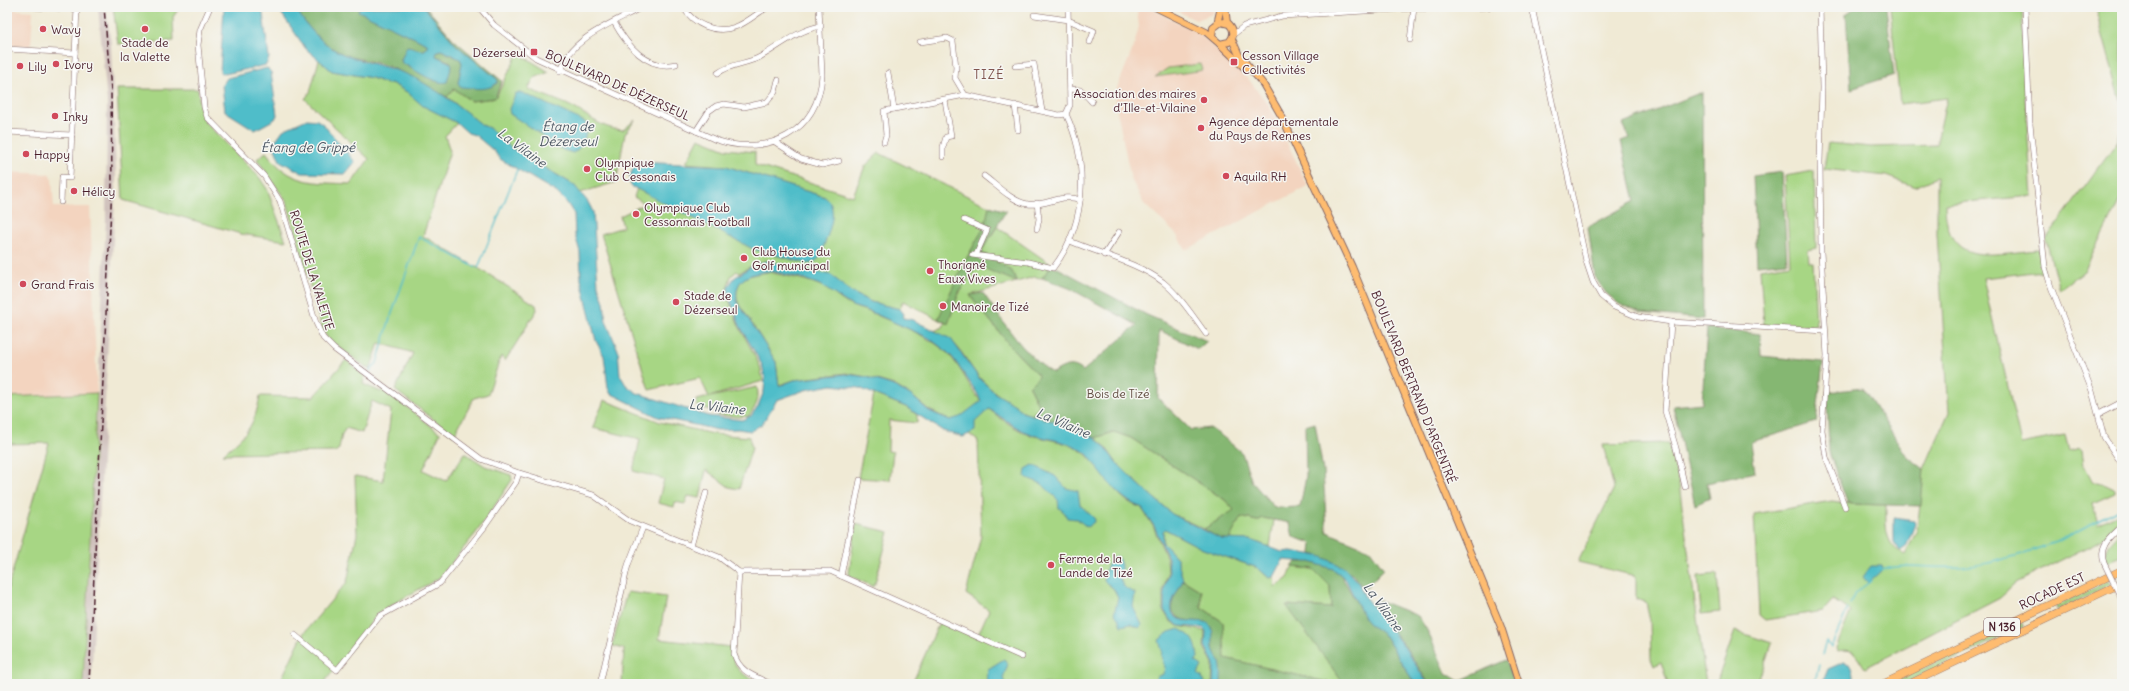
<svg xmlns="http://www.w3.org/2000/svg" width="2129" height="691" font-family="Delius,sans-serif">
<style>
.built{fill:#f3d4bf}
.industrial{fill:#cfc0bb}
.green{fill:#a7d684;stroke:#787a58;fill-rule:evenodd}
.forest{fill:#85b772;stroke:#686b4e}
.water{fill:#50bdc9;stroke:#4d6e7a;fill-rule:evenodd}
.lines{fill:none;stroke-linecap:round;stroke-linejoin:round}
.stream{stroke:#50bdc9;stroke-width:1.5}
.minor-casing{stroke:#846666;stroke-width:6}
.major-casing{stroke:#846666;stroke-width:8}
.highway-casing{stroke:#846666;stroke-width:8}
.minor{stroke:#fff;stroke-width:5}
.major{stroke:#febc70;stroke-width:6}
.highway{stroke:#febc70;stroke-width:7}
.rail{stroke:#4a1f2b;stroke-width:1.5;stroke-dasharray:6 3;stroke-linecap:butt}
.minor-bridge-casing{stroke:#846666;stroke-width:6;stroke-linecap:butt}
.minor-bridge{stroke:#fff;stroke-width:5}
.poi-dot{fill:#d1495b;stroke:#f6f6f2;stroke-width:1.5}
.labels{text-anchor:middle;dominant-baseline:central;stroke-width:3;stroke-linejoin:round;paint-order:stroke}
.shield{fill:#f6f6f2;stroke:#7e6067;stroke-width:1}
.shield-label{font-size:11px;font-weight:bold;fill:#4a1f2b}
.poi-label{font-size:12px;fill:#4a1f2b;stroke:#f6f6f2;text-anchor:start}
.street-label{font-size:12px;fill:#4a1f2b;stroke:#f6f6f2}
.park-label{font-size:12px;fill:#614d41;stroke:#f6f6f2}
.neighbourhood-label{font-size:13px;letter-spacing:1px;fill:#80554f;stroke:#f6f6f2}
.water-label{font-size:13px;font-style:italic;fill:#4c5662;stroke:#f6f6f2}
</style>
<rect width="100%" height="100%" fill="#f6f6f2"/>
<filter id="ink" filterUnits="userSpaceOnUse"><feTurbulence type="fractalNoise" baseFrequency=".025" numOctaves="2"/><feDisplacementMap in="SourceGraphic" scale="8" xChannelSelector="R" yChannelSelector="G"/><feConvolveMatrix kernelMatrix="1 2 1 2 8 2 1 2 1" color-interpolation-filters="sRGB"/></filter>
<filter id="wash" filterUnits="userSpaceOnUse"><feTurbulence type="fractalNoise" baseFrequency=".012" numOctaves="4" result="noise"/><feDisplacementMap in="SourceGraphic" scale="16" xChannelSelector="R" yChannelSelector="G"/><feGaussianBlur stdDeviation="0.9" result="paint"/><feColorMatrix in="noise" values="0 0 0 0 0 0 0 0 0 0 0 0 0 0 0 0 0 1.4 0 .05"/><feComposite in="paint" operator="in"/></filter>
<g filter="url(#wash)">
<rect width="100%" height="100%" fill="#f0ead5"/>
<g class="built">
<polygon points="1139,7 1148,7 1199,33 1249,80 1269,105 1308,186 1186,250 1176,234 1144,204 1131,179 1115,101 1117,88 1134,46 1139,26 1137,12"/>
<polygon points="1168,7 1215,7 1213,14 1196,20"/>
<polygon points="7,9 33,11 31,46 7,45"/>
<polygon points="7,172 49,174 52,179 54,207 90,207 97,393 7,397"/>
</g>
<polygon class="industrial" points="98,7 106,7 111,44 116,179 91,684 84,684 106,220 107,102"/>
<g class="green">
<polygon points="113,7 180,7 173,17 174,41 118,44"/>
<path d="M1890,7H2022L2025,98L2032,196L1945,204C1946,270 1992,253 2039,250L2043,271L1983,278L2021,444L2065,435L2069,451L2080,448L2082,450L2084,465L2093,482L2105,485L2115,490V493L2093,503L2098,524L2122,512V519L2103,539L2016,583L2000,598L1865,668C1855,654 1856,648 1837,651L1836,648L1851,611L1833,600L1823,611L1765,620L1759,615L1754,514L1832,501L1851,504L1886,505C1886,526 1883,544 1905,555L1917,530L1924,469L1949,412L1937,234V177L1915,187L1886,176L1824,169L1828,143L1871,147L1936,145L1947,98L1900,104Z"/>
<polygon points="2095,7 2122,8 2122,105"/>
<path d="M518,53L549,72L534,78L528,89C541,94 554,99 566,104C587,113 599,129 623,130L635,120L625,134L616,182L580,193L574,185L510,147L489,128L482,125L447,97L454,89L471,101L495,98C504,84 510,68 518,53Z"/>
<path d="M319,60L332,71L372,78L387,84L391,83L407,92L424,106L457,123L445,136L450,151L423,236L488,274L536,305L537,310L505,361L501,356L488,394L474,398L454,435L395,390L413,353L379,343L370,370L328,339L322,329L287,202L257,159L266,152C291,186 314,182 351,184L369,159L305,99L310,92Z"/>
<polygon points="1200,64 1202,70 1198,71 1155,77 1168,68"/>
<polygon points="117,89 198,89 200,109 205,122 259,177 267,189 286,241 241,234 123,200"/>
<polygon points="2122,127 2122,196 2084,271 2059,290 2046,239 2117,142"/>
<path d="M699,138L726,149L755,152V165L853,196L865,166L879,153L986,205L1006,211L971,250L967,258L1012,271L981,252L997,227L1052,265L1042,278L1034,277L970,295L1011,347L1039,376L1029,386L1039,407L1031,416C1017,410 990,390 979,377C963,358 960,341 934,331L943,327L945,323L903,301L900,309L871,302L851,292L831,275L794,267L767,261L755,264L739,273L737,271L731,276L726,292L739,326L760,366L763,381L709,397L700,378L649,390L601,234L623,227L620,216L645,204L634,197L637,188L668,203L825,197L726,166L686,163ZM961,269L958,285L962,288L945,322L939,319Z"/>
<polygon points="1814,171 1816,248 1808,250 1809,262 1813,262 1816,326 1764,325 1760,269 1790,264 1785,176"/>
<path d="M770,272C786,277 803,278 819,285C832,290 840,301 852,306C858,309 866,310 872,313C896,324 923,333 944,350C963,366 971,396 990,410C1002,420 1019,432 1034,436C1050,440 1069,442 1083,452C1102,466 1115,502 1141,507L1153,526L1167,559L1168,574L1163,589V610L1170,621L1178,626L1205,631L1204,647L1213,664L1212,684H912L940,621L977,637L989,610L966,594L981,536L978,441L950,420L929,410L912,396L894,385L867,377L846,373L794,380L779,385L776,362L737,300C734,277 750,274 770,272Z"/>
<path d="M346,360L365,376L363,384L381,392L384,389L440,433L423,470L446,481L465,453L485,466L511,475L512,480L476,533L439,578L379,612L323,684H279L303,634L347,582L357,534L355,476L383,481L391,410L372,401L362,433L346,428L342,434L339,449L335,452L223,454C247,433 254,428 260,396L313,397Z"/>
<path d="M757,387C760,400 756,406 749,416L739,417L718,415V412L697,406L696,400Z"/>
<polygon points="97,393 83,684 7,684 7,591 49,443 7,444 7,397"/>
<polygon points="874,394 906,407 917,415 917,423 889,420 888,451 893,452 890,480 858,478"/>
<path d="M604,400L660,422L713,434L749,437L752,448L739,489L729,487L706,470L700,498L688,496L685,504L675,502L674,507L658,503L664,479L633,471L640,439L593,428C596,416 601,410 604,400Z"/>
<polygon points="1114,432 1131,438 1225,500 1235,511 1204,529 1172,514 1135,481 1116,462 1105,446 1095,438"/>
<polygon points="1668,443 1679,484 1706,684 1668,684 1661,662 1654,666 1651,659 1650,620 1646,602 1636,599 1636,576 1578,562 1614,488 1603,445"/>
<polygon points="1240,517 1257,521 1263,518 1274,520 1270,547 1251,540 1229,540"/>
<polygon points="856,524 889,532 874,587 850,576 849,573"/>
<polygon points="1165,529 1203,549 1258,568 1269,578 1274,577 1275,587 1288,578 1292,567 1313,569 1330,586 1331,608 1287,605 1344,684 1335,684 1224,658 1223,622 1201,607 1201,591 1183,580 1177,558 1163,543 1163,531"/>
<path d="M2122,530V556L2107,562C2101,547 2112,540 2122,530Z"/>
<polygon points="1717,574 1720,612 1701,614 1698,576"/>
<polygon points="2108,581 2111,585 2057,610 2056,606"/>
<path d="M627,592L666,597L659,639L731,647C735,674 741,673 764,684H622L624,649L612,646Z"/>
<polygon points="2022,622 2023,627 1902,684 1891,684"/>
<polygon points="1735,631 1772,643 1757,684 1716,684"/>
</g>
<g class="forest">
<path d="M295,7H360L359,11L427,44V47L423,51L409,46L401,60L402,63L435,81L451,62L436,56L437,51L441,50L460,59L462,63L458,83L497,79L456,45L424,7H426L453,39L502,81L495,98L471,101L454,89L447,97C428,88 410,75 390,67C375,61 358,60 343,54C322,45 306,26 295,7Z"/>
<polygon points="1856,7 1886,7 1894,75 1851,89 1846,14"/>
<polygon points="1702,92 1703,319 1641,313 1619,304 1606,293 1595,277 1588,227 1635,201 1621,141 1630,138 1623,124"/>
<polygon points="1782,172 1787,262 1757,265 1753,176"/>
<polygon points="989,206 1006,211 981,252 1012,271 1017,282 978,266 960,290 948,324 938,319 963,265 985,225"/>
<path d="M1052,265L1147,315L1207,341L1198,349L1159,330L1158,398L1191,430L1210,428L1223,437L1242,453L1252,482L1275,508L1300,507L1306,477L1305,426L1315,423L1323,471L1327,532L1370,550L1384,569L1366,587C1358,584 1358,581 1353,575C1345,567 1322,556 1311,554L1312,543L1293,537L1290,523L1263,518L1257,521L1241,517L1229,540L1218,538L1204,529L1234,510L1225,500L1131,438L1114,432L1095,438L1065,425L1031,416L1039,407L1029,386L1039,376L1011,347L970,295L983,293C1003,321 1023,355 1053,373C1064,366 1072,362 1083,371L1137,325L1069,288L1042,278Z"/>
<polygon points="1707,328 1760,334 1761,356 1823,362 1816,422 1751,442 1755,472 1707,483 1710,498 1695,505 1673,406 1702,403"/>
<polygon points="1863,388 1906,455 1924,469 1921,506 1851,504 1847,502 1829,452 1827,392"/>
<polygon points="1296,562 1310,562 1333,569 1341,575 1368,623 1385,636 1415,684 1344,684 1286,605 1331,608 1330,586 1313,569 1292,567"/>
<path d="M1183,580L1201,591V607L1223,622L1225,658L1335,684H1221L1220,663L1213,650L1212,630L1206,622C1191,621 1167,622 1173,600C1175,594 1180,587 1183,580Z"/>
<polygon points="1378,600 1418,616 1427,630 1446,673 1459,681 1506,660 1515,684 1429,684 1406,648 1372,605"/>
</g>
<g class="water">
<polygon points="224,7 262,7 269,58 266,65 225,74 220,72"/>
<path d="M277,7H295C306,26 322,45 343,54C366,64 392,66 415,78C440,92 461,107 482,125L489,128L510,147L574,185L588,202L593,212L598,285L604,302L606,321L618,350L620,375L626,385L637,393L708,416L742,420L751,416L758,406L764,391L765,379L762,365L740,326L728,294V287L734,278L755,264L767,261L831,275L851,292L871,302L900,309L904,314L903,318L913,320L951,339L979,378L995,393L1017,406L1022,412L1065,425L1095,438L1104,446L1116,462L1135,481L1172,514L1221,539L1251,540L1282,552L1291,551L1320,556L1344,567L1359,584L1365,597L1405,648L1428,684H1415L1385,636L1368,623L1364,618L1346,580L1341,575L1333,569L1310,562L1283,560L1274,577L1269,578L1258,568L1203,549L1165,529L1163,531V543L1177,558L1183,580C1180,587 1176,593 1173,600C1164,629 1202,617 1209,624C1215,630 1212,641 1213,648C1214,653 1218,657 1220,662C1222,669 1221,677 1221,684H1213L1214,664L1205,646L1206,631L1203,628L1179,626L1170,620L1164,610V589L1169,574L1168,558L1154,526L1141,507C1125,503 1108,483 1098,469C1093,463 1090,455 1083,451C1069,441 1050,440 1034,435C1017,430 1003,418 989,409L975,422V431L963,437L943,431L906,407L859,388L832,385L805,390L777,400L762,424L751,431L738,429L718,430L658,417L610,393L608,388L604,356L596,341L581,280L580,252L575,235L574,214L567,203L556,192L500,159L494,151L475,135L468,133L457,123L423,106L407,92L391,83L387,84L372,78L332,71L306,49ZM770,271L801,278L820,285L852,306L871,312L929,338L946,351L953,358L977,393L981,401L960,417L950,420L929,411L912,396L894,386L867,377L846,374L794,380L779,386L776,362L737,301C734,277 750,274 770,271Z"/>
<path d="M360,7H424L456,45L497,79L498,82C488,92 474,88 461,87L458,83L462,63L460,59L441,50L437,51L436,56L451,63L452,65L447,82C437,86 412,68 402,63L401,60L407,46L423,51L427,48V44L358,11Z"/>
<polygon points="267,68 271,72 277,115 275,119 255,130 225,111 222,85 227,78"/>
<path d="M516,93H523L585,122L588,126C585,137 583,147 573,153L563,150L510,114L509,109Z"/>
<polygon points="307,119 317,120 323,124 355,162 345,174 302,173 280,161 273,144 283,130"/>
<path d="M636,162L726,166L825,197C842,210 825,239 820,257L815,262L808,264L753,249L631,186L629,178Z"/>
<polygon points="1033,465 1055,476 1066,488 1078,491 1080,505 1095,519 1094,522 1087,527 1077,519 1067,518 1064,512 1059,508 1058,500 1042,484 1025,477 1026,469"/>
<polygon points="1894,518 1914,521 1915,524 1906,547 1900,551 1894,542"/>
<path d="M1117,556C1121,563 1123,568 1119,576C1122,586 1125,589 1135,593L1133,607L1142,625L1139,628L1131,624L1121,626L1118,618L1114,614L1118,597L1113,588L1104,581C1104,573 1109,557 1117,556Z"/>
<polygon points="1871,566 1882,566 1883,569 1868,583 1863,577"/>
<path d="M1179,629C1194,637 1196,641 1198,658L1195,661L1202,666L1198,674L1202,677L1204,684H1157L1156,677L1163,674L1165,668L1161,656L1162,651L1159,640L1169,632Z"/>
<polygon points="1004,659 1008,664 1003,678 1005,684 987,684 988,669"/>
<path d="M1844,662L1849,664C1853,671 1855,677 1850,684H1822L1828,669Z"/>
</g>
<g class="lines">
<g class="stream">
<polyline points="478,268 517,170"/>
<polyline points="391,316 419,237 475,267"/>
<polyline points="370,371 377,363 390,318"/>
<polyline points="2024,553 2057,542 2122,507"/>
<path d="M1882,570C1905,562 1931,569 1955,567C1978,567 2000,560 2022,554"/>
<polyline points="1850,604 1855,593 1871,581"/>
<polyline points="1822,654 1826,642 1831,647 1848,608"/>
<polyline points="1814,684 1819,664"/>
</g>
</g>
</g>
<g filter="url(#ink)">
<g class="lines">
<g class="minor-casing">
<g id="minor">
<polyline points="33,7 77,9"/>
<path d="M210,7L200,30L198,45L204,107L207,117L264,176L280,201L316,323L323,338L334,349L481,459L519,473L593,495L630,521L719,557L739,572L734,654C740,673 755,676 771,684"/>
<path d="M479,7L494,25L536,58L716,140C767,157 819,133 822,75L819,7"/>
<path d="M683,7C694,25 715,34 735,27C747,23 757,13 768,7"/>
<polyline points="1532,7 1586,261 1593,282 1601,296 1614,307 1638,317 1671,322 1825,331"/>
<polyline points="1820,7 1822,88 1820,162 1821,252 1827,356 1822,430 1826,457 1845,507"/>
<polyline points="2025,7 2030,124 2045,267 2051,287 2092,391 2104,437 2122,464"/>
<polyline points="1034,15 1068,20 1094,31 1090,42"/>
<path d="M614,22C626,44 647,71 676,64"/>
<polyline points="1233,35 1244,26 1282,16 1414,8 1448,9 1488,7"/>
<polyline points="1410,40 1414,8"/>
<polyline points="920,42 947,38 953,41 956,67 955,78 965,95"/>
<polyline points="7,49 75,53"/>
<polyline points="1015,66 1034,64 1042,111"/>
<path d="M560,71C571,37 613,23 642,7"/>
<path d="M718,73C730,64 745,64 758,58C779,47 797,30 821,26"/>
<polyline points="888,73 894,109"/>
<polyline points="1070,89 1081,90 1092,102"/>
<polyline points="1015,105 1018,130"/>
<polyline points="696,131 709,111 716,106 724,104 744,107 767,102 775,92 778,80"/>
<polyline points="7,132 72,135"/>
<polyline points="775,142 801,159 822,165 839,161"/>
<polyline points="884,142 886,135 884,111 965,95 1059,115 1066,114"/>
<polyline points="943,157 943,147 946,137 951,136 945,100"/>
<path d="M984,176C996,185 1013,202 1028,204C1045,207 1064,192 1080,200"/>
<polyline points="61,202 62,177 70,178 77,7"/>
<polyline points="1037,203 1039,219 1037,229"/>
<polyline points="964,220 987,230 976,255"/>
<path d="M1070,241C1100,254 1136,262 1163,282C1180,296 1193,316 1206,334"/>
<path d="M972,255L1028,262L1053,268C1087,224 1089,163 1066,114L1070,105L1068,7"/>
<polyline points="1104,255 1119,232"/>
<polyline points="1671,322 1665,411 1676,448 1685,487"/>
<polyline points="2099,414 2122,402"/>
<polyline points="691,546 706,493"/>
<path d="M2104,563C2098,545 2111,537 2122,526"/>
<polyline points="739,572 830,571 1022,657"/>
<polyline points="841,576 860,480"/>
<polyline points="295,635 337,670 380,616 440,583 483,529 516,482 519,473"/>
<polyline points="600,684 628,565 643,527"/>
</g>
</g>
<g class="major-casing">
<g id="major">
<path d="M1155,7L1206,32L1220,44L1229,42C1235,36 1234,29 1229,24L1221,22L1213,28L1212,36"/>
<polyline points="1225,7 1227,23"/>
<polyline points="1217,24 1221,7"/>
<polyline points="1232,39 1239,55 1263,84 1282,117 1352,267 1501,627 1519,684"/>
<polyline points="1220,44 1246,69"/>
</g>
</g>
<g class="highway-casing">
<g id="highway">
<polyline points="1883,684 2122,570"/>
<polyline points="1909,684 2122,583"/>
</g>
</g>
<use href="#minor" class="minor"/>
<use href="#major" class="major"/>
<use href="#highway" class="highway"/>
<polyline class="rail" points="89,684 112,184 111,91 104,7"/>
<g class="minor-bridge-casing">
<polyline id="minor-bridge" points="2104,563 2122,600"/>
</g>
<use href="#minor-bridge" class="minor-bridge"/>
</g>
</g>
<g class="poi-dot">
<circle cx="43" cy="29" r="4"/>
<circle cx="145" cy="29" r="4"/>
<rect x="530" y="48" width="8" height="8" rx="2"/>
<rect x="1230" y="58" width="8" height="8" rx="2"/>
<circle cx="56" cy="64" r="4"/>
<circle cx="20" cy="66" r="4"/>
<circle cx="1204" cy="100" r="4"/>
<circle cx="55" cy="116" r="4"/>
<circle cx="1201" cy="128" r="4"/>
<circle cx="26" cy="154" r="4"/>
<circle cx="587" cy="169" r="4"/>
<circle cx="1226" cy="176" r="4"/>
<circle cx="74" cy="191" r="4"/>
<circle cx="636" cy="214" r="4"/>
<circle cx="744" cy="258" r="4"/>
<circle cx="930" cy="271" r="4"/>
<circle cx="23" cy="284" r="4"/>
<circle cx="676" cy="302" r="4"/>
<circle cx="943" cy="306" r="4"/>
<circle cx="1051" cy="565" r="4"/>
</g>
<g class="labels">
<rect class="shield" x="1984" y="618" width="36" height="18" rx="3"/>
<g class="shield-label">
<text x="2002" y="627">N 136</text>
</g>
<g class="poi-label">
<text x="51" y="29">Wavy</text>
<text x="145" y="42" text-anchor="middle">Stade de<tspan x="145" dy="14">la Valette</tspan></text>
<text x="526" y="52" text-anchor="end">Dézerseul</text>
<text x="1242" y="55">Cesson Village<tspan x="1242" dy="14">Collectivités</tspan></text>
<text x="64" y="64">Ivory</text>
<text x="28" y="66">Lily</text>
<text x="1196" y="93" text-anchor="end">Association des maires<tspan x="1196" dy="14">d’Ille-et-Vilaine</tspan></text>
<text x="63" y="116">Inky</text>
<text x="1209" y="121">Agence départementale<tspan x="1209" dy="14">du Pays de Rennes</tspan></text>
<text x="34" y="154">Happy</text>
<text x="595" y="162">Olympique<tspan x="595" dy="14">Club Cessonais</tspan></text>
<text x="1234" y="176">Aquila RH</text>
<text x="82" y="191">Hélicy</text>
<text x="644" y="207">Olympique Club<tspan x="644" dy="14">Cessonnais Football</tspan></text>
<text x="752" y="251">Club House du<tspan x="752" dy="14">Golf municipal</tspan></text>
<text x="938" y="264">Thorigné<tspan x="938" dy="14">Eaux Vives</tspan></text>
<text x="31" y="284">Grand Frais</text>
<text x="684" y="295">Stade de<tspan x="684" dy="14">Dézerseul</tspan></text>
<text x="951" y="306">Manoir de Tizé</text>
<text x="1059" y="558">Ferme de la<tspan x="1059" dy="14">Lande de Tizé</tspan></text>
</g>
<g class="street-label">
<text transform="translate(618 85) rotate(24)">BOULEVARD DE DÉZERSEUL</text>
<text transform="translate(312 270) rotate(73)">ROUTE DE LA VALETTE</text>
<text transform="translate(1414 387) rotate(68)">BOULEVARD BERTRAND D'ARGENTRÉ</text>
<text transform="translate(2052 591) rotate(-25)">ROCADE EST</text>
</g>
<g class="park-label">
<text x="1118" y="393">Bois de Tizé</text>
</g>
<g class="neighbourhood-label">
<text x="989" y="74">TIZÉ</text>
</g>
<g class="water-label">
<text x="568" y="126">Étang de<tspan x="568" dy="15">Dézerseul</tspan></text>
<text x="308" y="147">Étang de Grippé</text>
<text transform="translate(522 148) rotate(36)">La Vilaine</text>
<text transform="translate(717 407) rotate(6)">La Vilaine</text>
<text transform="translate(1063 423) rotate(23)">La Vilaine</text>
<text transform="translate(1383 607) rotate(54)">La Vilaine</text>
</g>
</g>
<rect width="2129" height="691" fill="none" stroke="#f6f6f2" stroke-width="24"/>
</svg>
